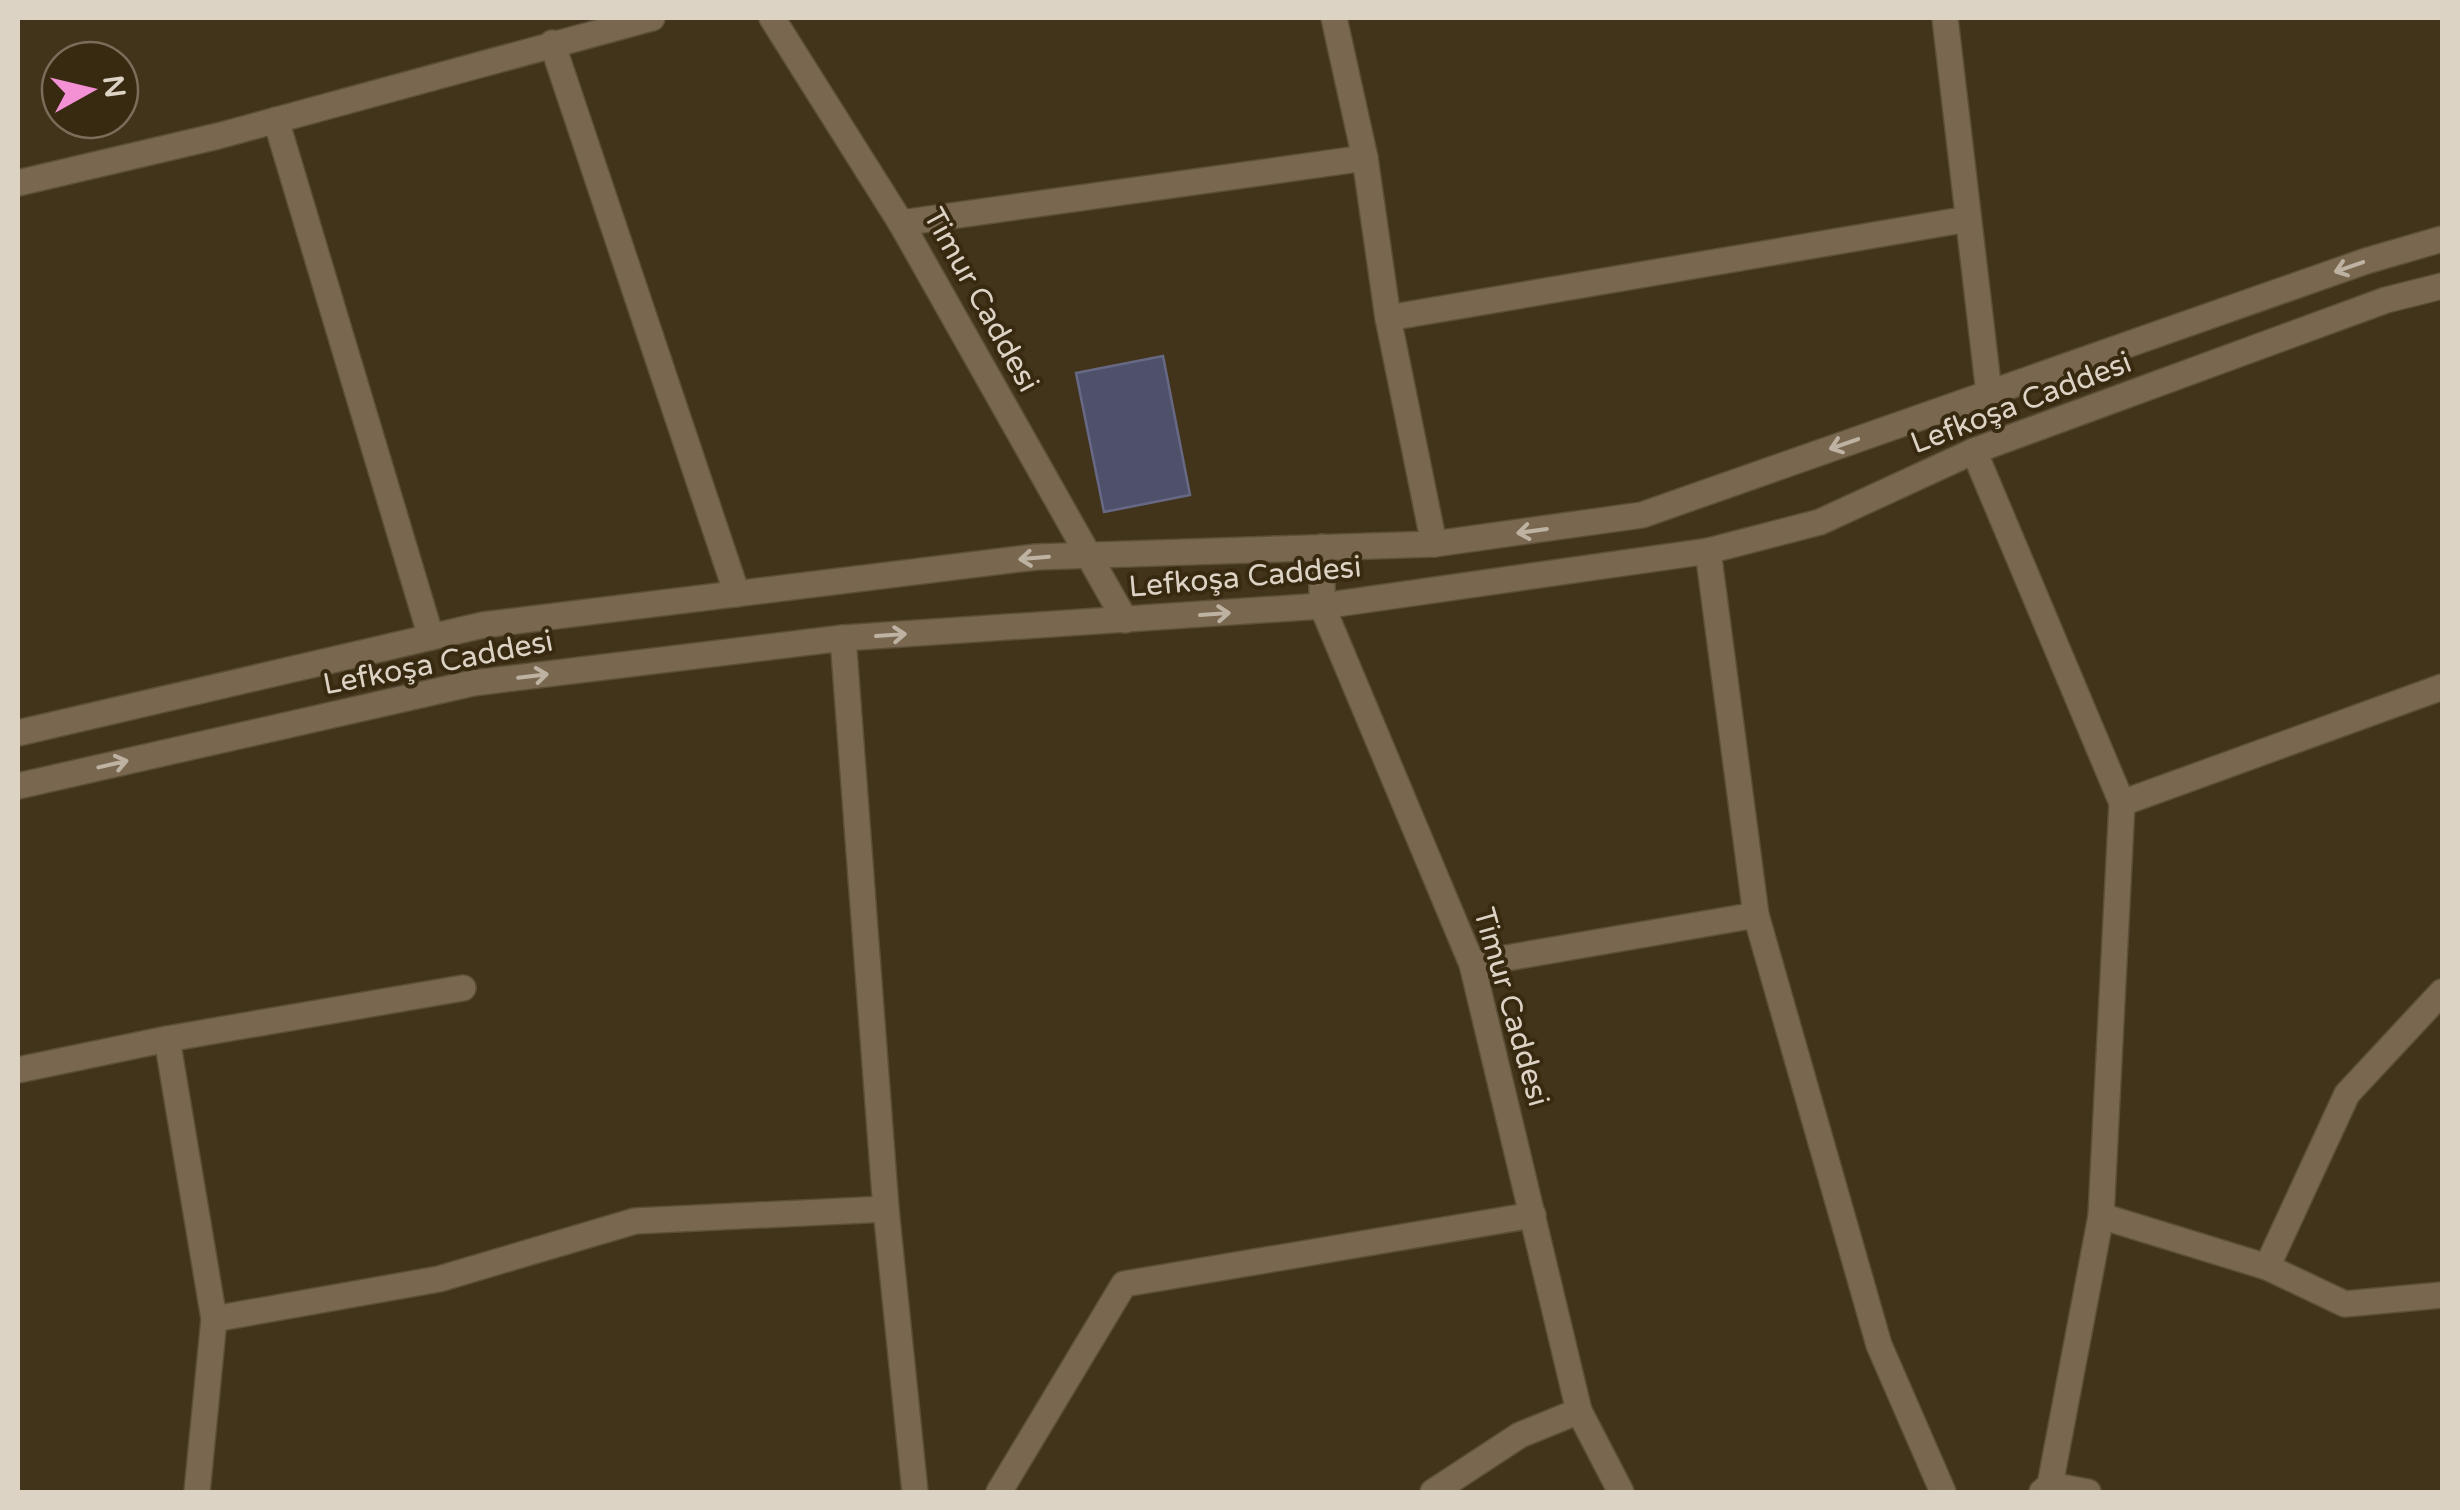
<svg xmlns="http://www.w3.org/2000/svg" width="2460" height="1510" font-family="'Varela Round',sans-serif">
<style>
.building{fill:#4f516b;stroke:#676984;stroke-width:2.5}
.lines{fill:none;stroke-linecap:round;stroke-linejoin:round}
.minor-casing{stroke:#5b4f39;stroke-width:28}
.minor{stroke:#79684f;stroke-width:25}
.oneway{stroke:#beb3a2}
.labels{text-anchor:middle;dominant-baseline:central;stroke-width:8;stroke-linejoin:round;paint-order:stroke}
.street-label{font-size:30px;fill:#dcd3c5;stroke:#382911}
</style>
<rect width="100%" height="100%" fill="#42331b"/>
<polygon class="building" points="1163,356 1190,495 1104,512 1076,373"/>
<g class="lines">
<g class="minor-casing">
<g id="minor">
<polyline points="772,18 901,223 1125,620"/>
<polyline points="1334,18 1365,158 1388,318 1434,544"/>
<polyline points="1945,18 1989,393"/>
<polyline points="552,43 737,594"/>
<polyline points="276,120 431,637"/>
<polyline points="18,183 218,136 652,18"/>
<polyline points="901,223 1365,158"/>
<polyline points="1388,318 1968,219"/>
<polyline points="1974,451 2122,803 2101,1216 2050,1485 2042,1492"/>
<polyline points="1322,547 1322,606 1472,964 1579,1411 1621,1492"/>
<polyline points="1708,551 1756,915 1879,1345 1943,1492"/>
<polyline points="843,638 886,1209 915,1492"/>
<polyline points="18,733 483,625 1036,557 1434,544 1642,515 2366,261 2442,239"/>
<polyline points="18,786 473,683 843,638 1322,606 1708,551 1820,522 1974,451 2386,300 2442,286"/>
<polyline points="2122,803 2442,687"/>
<polyline points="1472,964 1756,915"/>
<polyline points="167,1039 214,1319 197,1492"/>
<polyline points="18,1070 167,1039 463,988"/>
<polyline points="2101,1216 2267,1267 2347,1094 2442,992"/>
<polyline points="2267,1267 2345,1304 2442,1295"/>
<polyline points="214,1319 439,1279 635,1221 886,1209"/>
<polyline points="2050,1485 2088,1492"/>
<polyline points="999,1492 1124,1284 1533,1215"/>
<polyline points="1433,1492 1520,1435 1579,1411"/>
</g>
</g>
<use href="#minor" class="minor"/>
</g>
<defs><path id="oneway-shaft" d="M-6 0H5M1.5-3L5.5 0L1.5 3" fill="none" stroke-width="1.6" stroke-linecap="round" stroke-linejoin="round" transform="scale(2.5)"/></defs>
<g class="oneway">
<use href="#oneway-shaft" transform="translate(2349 267) rotate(161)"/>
<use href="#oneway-shaft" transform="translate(1844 444) rotate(161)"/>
<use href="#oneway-shaft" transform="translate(1532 531) rotate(172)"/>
<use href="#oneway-shaft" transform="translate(1034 558) rotate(175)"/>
<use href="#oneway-shaft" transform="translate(1215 614) rotate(-4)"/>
<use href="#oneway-shaft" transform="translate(891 635) rotate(-4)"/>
<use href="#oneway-shaft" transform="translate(533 676) rotate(-7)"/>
<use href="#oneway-shaft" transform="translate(113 764) rotate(-13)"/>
</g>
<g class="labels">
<g class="street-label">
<text transform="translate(981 300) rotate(61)">Timur Caddesi</text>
<text transform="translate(2021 403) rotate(-21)">Lefkoşa Caddesi</text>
<text transform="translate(1245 577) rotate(-5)">Lefkoşa Caddesi</text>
<text transform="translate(438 663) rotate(-11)">Lefkoşa Caddesi</text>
<text transform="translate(1511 1007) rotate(74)">Timur Caddesi</text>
</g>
</g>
<rect width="2460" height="1510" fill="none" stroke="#dcd3c5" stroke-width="40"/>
<g transform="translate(90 90) rotate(82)"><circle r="48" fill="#382911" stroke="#7a6d59" stroke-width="2.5"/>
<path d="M0-8L18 38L0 25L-18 38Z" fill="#f491d4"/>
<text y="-15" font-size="28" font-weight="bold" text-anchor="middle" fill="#dcd3c5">N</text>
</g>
</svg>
